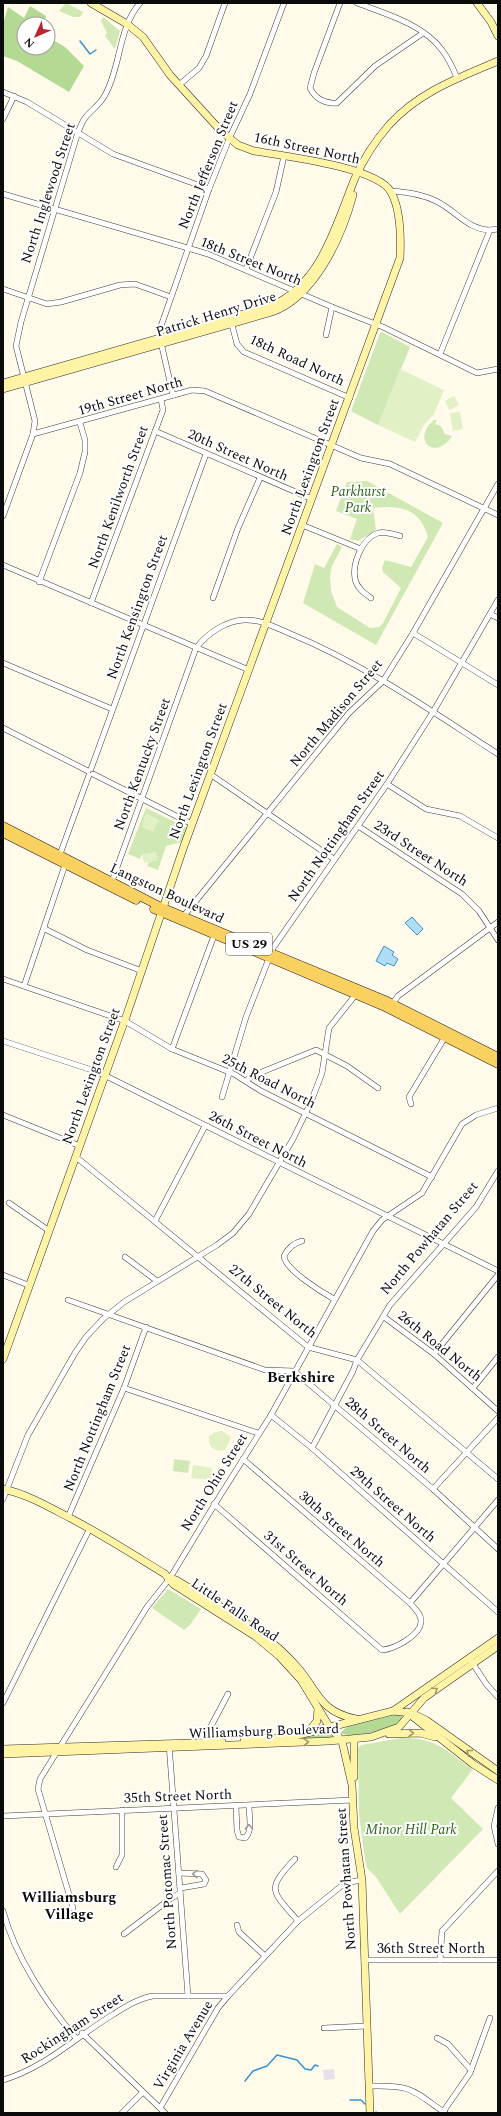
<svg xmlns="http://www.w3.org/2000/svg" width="501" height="2116" font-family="Spectral,serif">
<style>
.industrial{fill:#e9dfeb}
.green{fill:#d0e9b4}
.forest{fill:#b4d993}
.pitch{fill:#e2f0c6}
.water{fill:#afddf6;stroke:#3693cd}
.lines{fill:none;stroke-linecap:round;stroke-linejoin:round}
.stream{stroke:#3693cd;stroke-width:1.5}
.street-casing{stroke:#3e3e3e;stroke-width:6}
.secondary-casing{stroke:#2d2d2d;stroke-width:8}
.primary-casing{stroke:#1c1c1c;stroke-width:9}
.street{stroke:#fff;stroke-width:5}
.secondary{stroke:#fff4a5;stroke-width:7}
.primary{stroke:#f9d160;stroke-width:8}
.oneway{stroke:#9d9767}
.oneway2{stroke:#9d9d9d}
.labels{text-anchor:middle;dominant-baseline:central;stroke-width:4;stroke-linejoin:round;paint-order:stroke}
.shield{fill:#fff;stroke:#545454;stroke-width:1}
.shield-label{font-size:13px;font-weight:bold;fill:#0b0b0b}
.street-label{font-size:14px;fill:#0b0b0b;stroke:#fff}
.park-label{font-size:14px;font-style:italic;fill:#2c631c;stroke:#fff}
.neighbourhood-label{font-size:15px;font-weight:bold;fill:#0b0b0b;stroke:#fff}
</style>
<rect width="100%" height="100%" fill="#fffaea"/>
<polygon class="industrial" points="334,2069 335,2079 324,2080 323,2070"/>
<g class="green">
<polygon points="66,3 83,12 80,17 73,17 59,11"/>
<polygon points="103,17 120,31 115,49 105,36 107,33 101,21"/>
<polygon points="382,332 410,347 378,425 351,411 380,333"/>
<path d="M434,420H437L435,424L441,426L445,434L452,436C436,462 410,440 434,420Z"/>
<path d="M367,481L443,523L376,645L303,603L315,564L324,568L337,544L342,547L332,566L330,576L331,591L337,607L370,628L379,627L383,623L401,588L383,572L382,568L385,560L411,567L428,537C420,508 400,505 373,508L376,530L358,541L350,539L357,519L336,511L347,482Z"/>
<polygon points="146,808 187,828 182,842 166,846 158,870 147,866 149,862 158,860 142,854 140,859 128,854"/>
<polygon points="174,1459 190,1461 188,1473 173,1471"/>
<polygon points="168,1589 201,1609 190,1625 184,1630 152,1608"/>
<path d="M402,1738C437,1737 446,1752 473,1769L451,1798L483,1829L400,1914L376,1877L367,1868L365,1859L359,1814L358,1748L361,1745Z"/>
</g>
<g class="forest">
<polygon points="30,6 46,16 44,24 24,24 24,48 48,48 48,37 65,47 84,66 69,92 17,61 3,56 3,24 8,7 24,18"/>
<path d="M399,1714L403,1717C398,1730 352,1739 340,1733L347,1727Z"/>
<polygon points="326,1730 335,1739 304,1740 296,1738"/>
</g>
<g class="pitch">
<polygon points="400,369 444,390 434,414 424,425 415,442 378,425"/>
<polygon points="454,396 459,405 449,410 445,401"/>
<polygon points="460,412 463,429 453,431 450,413"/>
<polygon points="148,814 159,820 153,832 142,827 145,815"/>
<polygon points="156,852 158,860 144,863 142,854"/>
<path d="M222,1431L231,1437L226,1449C216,1454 207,1447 209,1436L215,1432Z"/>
<polygon points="193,1465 212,1468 211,1480 191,1478"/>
</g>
<g class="water">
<polygon points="412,917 423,929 417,935 405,923"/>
<polygon points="384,946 394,952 392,955 398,959 394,966 387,963 385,966 376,961"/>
</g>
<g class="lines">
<g class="stream">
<polyline points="80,41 90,54 96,50"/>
<polyline points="245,2081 253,2071 267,2066 277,2055 297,2060 305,2069 311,2070 315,2065 318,2066"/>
<polyline points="350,2100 361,2100 365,2104"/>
<polyline points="376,2112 377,2113"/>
</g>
<g class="street-casing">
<g id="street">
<path d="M340,3L314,73L310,88C315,99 326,104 337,103L375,66L423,33"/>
<path d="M357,3C386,14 423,24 442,50C449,59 453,68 457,78"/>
<polyline points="179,85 199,68 206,56 225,3"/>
<polyline points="3,92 27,102 113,154 209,189"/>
<polyline points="3,119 14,96"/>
<path d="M391,191C406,192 422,194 436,201C455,210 468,230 490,230"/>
<polyline points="3,194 208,254 332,307 383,327 477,373 498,369"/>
<polyline points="246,269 276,192 284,156"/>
<polyline points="3,289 47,304 61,302 120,285 135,284 171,297"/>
<polyline points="231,321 237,344 244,352 350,398"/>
<polyline points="326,335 332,307"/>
<polyline points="440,354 490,230 498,229"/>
<polyline points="173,395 160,338 160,329 209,189 229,139 250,94 284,3"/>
<polyline points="155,431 312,499"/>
<polyline points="33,434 192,390 205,391 361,458 390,464 498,515"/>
<path d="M3,516L33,434L35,421L16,346L21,322L78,132C80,128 82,122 85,118C91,110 100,105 105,95C121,67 118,28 140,3"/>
<polyline points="302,525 361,549"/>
<polyline points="3,565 249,670"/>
<polyline points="39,582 80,473 85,452 85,440 80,423"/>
<polyline points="213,598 238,528 260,478"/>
<path d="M371,598C364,593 357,588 355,579C352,564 362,538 378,533C385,531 393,534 400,536"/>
<polyline points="91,603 163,410 161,399"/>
<polyline points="490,614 498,618"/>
<polyline points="413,633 498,685"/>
<polyline points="3,663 112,709"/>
<polyline points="3,728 88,771"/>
<polyline points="91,769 206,454"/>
<polyline points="93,774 192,824"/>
<polyline points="210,774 334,859"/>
<polyline points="387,784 426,809 460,816 498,838"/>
<polyline points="358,826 462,894 479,911 498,940"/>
<polyline points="59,857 89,775"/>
<path d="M111,884L196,648C208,633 225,621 244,620C261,619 276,628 291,634C364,664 431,711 498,754"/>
<polyline points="182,918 349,713 383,681 413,633 498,484"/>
<polyline points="45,929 87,950 142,971"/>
<polyline points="3,979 125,1021 172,1049 234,1074 261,1091 432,1177"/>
<polyline points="24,986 66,862"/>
<polyline points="391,1006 398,996 498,922"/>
<polyline points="3,1041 98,1072 498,1271"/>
<polyline points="172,1049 215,933"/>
<polyline points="246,1081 252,1076 316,1050 347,1066 378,1088"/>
<polyline points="222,1097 246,1017 273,948 387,784 433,712 498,600"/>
<polyline points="411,1104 409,1097 445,1037"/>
<polyline points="3,1115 80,1146"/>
<polyline points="76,1157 308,1347 357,1360 498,1479"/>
<polyline points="9,1203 48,1230"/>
<polyline points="155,1221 205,1126"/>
<path d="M302,1241C294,1243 288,1248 284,1256C284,1269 323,1293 334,1299"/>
<polyline points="125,1257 157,1281"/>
<polyline points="3,1275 28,1285"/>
<polyline points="68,1300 265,1370 294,1371 433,1489 498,1549"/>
<polyline points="384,1317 434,1354 498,1411"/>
<polyline points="434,1354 498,1275"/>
<polyline points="124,1388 258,1433"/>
<polyline points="473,1388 498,1357"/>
<polyline points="271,1415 312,1448 498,1612"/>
<polyline points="312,1448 353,1371 357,1360 390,1305 476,1207 498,1171"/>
<polyline points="433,1489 498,1418"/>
<polyline points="3,1499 28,1435 75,1353 86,1337 103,1319 124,1302 217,1245 233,1233 249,1214 293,1139 311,1102 322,1073 329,1028 357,993"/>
<path d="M214,1504L382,1650C394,1649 420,1636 421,1622C422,1614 414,1608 410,1603L243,1459"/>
<polyline points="68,1517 124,1388 146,1327"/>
<polyline points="410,1603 498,1500"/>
<polyline points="471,1661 487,1685 498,1697"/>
<polyline points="3,1703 90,1528"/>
<polyline points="169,1744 188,1996"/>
<polyline points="207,1745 209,1730 228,1694"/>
<path d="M236,1807L237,1830L239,1837L245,1838C253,1831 249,1816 249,1806"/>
<polyline points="498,1808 494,1826 498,1844"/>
<polyline points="3,1816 353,1800"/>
<path d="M295,1859C265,1890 272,1891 298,1921"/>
<polyline points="116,1867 122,1855 122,1810"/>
<polyline points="179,1873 202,1874 206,1880 204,1884 181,1888"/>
<polyline points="73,1908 38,1789 40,1779 147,1607 170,1578 213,1507 271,1415 373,1231 382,1220 422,1193 462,1124 476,1115 498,1108"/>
<path d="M3,1911C15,1956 46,2003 76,2038"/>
<polyline points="237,1925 239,1932 265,1956"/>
<polyline points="124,1934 170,1899 180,1893"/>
<polyline points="364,1960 498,1960"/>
<polyline points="440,1960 442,1931 498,1871"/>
<polyline points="324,2028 366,2026"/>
<polyline points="82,2033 165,2113"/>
<polyline points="437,2038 448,2044 471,2070"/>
<path d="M3,2080C45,2068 77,2036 114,2014C126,2006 139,1998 153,1996H228"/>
<path d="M370,2086C412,2085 411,2089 445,2113"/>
<polyline points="160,2108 218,2008 228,1996 298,1921 345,1883 362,1880"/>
<polyline points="443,2112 470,2073 490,2018"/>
<polyline points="122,2113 143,2092"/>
</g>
</g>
<g class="secondary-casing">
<g id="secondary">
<polyline points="477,3 491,22 498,36"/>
<path d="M3,383L271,306C322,284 336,224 355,178C363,160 376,140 389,125C419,92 458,78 498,61"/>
<path d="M3,389L272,312C315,297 342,236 353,195"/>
<path d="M3,1359L126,1017L184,846L400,258C401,238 401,210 391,192C377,167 284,156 254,151L238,145L221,131L170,75L143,37L127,24L91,3"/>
<path d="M3,1489C27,1494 49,1507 70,1518C103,1535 134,1555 165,1574L173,1584L255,1636L279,1656L301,1680L329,1726L342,1741L352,1785L354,1828L362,1880L370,2113"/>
<path d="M170,1578L176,1580C219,1606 266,1630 299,1669C319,1694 321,1712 356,1719"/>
<polyline points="393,1711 498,1638"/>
<polyline points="407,1712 473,1764 498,1780"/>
<polyline points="309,1731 317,1721 318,1709"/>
<polyline points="389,1734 420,1733 435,1737"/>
<polyline points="244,1740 287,1738 393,1711 411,1713 426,1720 498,1771"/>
<polyline points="3,1749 222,1742"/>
<polyline points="3,1754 329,1741 371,1737 399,1727 424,1698 498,1646"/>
<polyline points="354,1777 354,1740"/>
</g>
</g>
<g class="primary-casing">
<g id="primary">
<polyline points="3,826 163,908 387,1001 498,1057"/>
<polyline points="3,833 136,900"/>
<polyline points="154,909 383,1006 498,1064"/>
</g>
</g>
<use href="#street" class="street"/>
<use href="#secondary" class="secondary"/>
<use href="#primary" class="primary"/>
</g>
<defs><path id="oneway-chevron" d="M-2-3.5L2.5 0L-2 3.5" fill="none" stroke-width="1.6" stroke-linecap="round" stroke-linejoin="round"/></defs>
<g class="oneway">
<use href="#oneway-chevron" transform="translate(435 1690) rotate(-35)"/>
<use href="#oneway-chevron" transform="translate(411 1733) rotate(1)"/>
<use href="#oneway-chevron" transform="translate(306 1742) rotate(-3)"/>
<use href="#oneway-chevron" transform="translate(469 1752) rotate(-142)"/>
</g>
<g class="oneway2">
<use href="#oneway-chevron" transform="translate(249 1827) rotate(-88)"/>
<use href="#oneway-chevron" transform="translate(195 1874) rotate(-178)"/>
</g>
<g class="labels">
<rect class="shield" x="226" y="933" width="46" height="22" rx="3"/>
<g class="shield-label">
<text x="249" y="944">US 29</text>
</g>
<g class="street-label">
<text transform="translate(307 148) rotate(12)">16th Street North</text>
<text transform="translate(208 165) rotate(-68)">North Jefferson Street</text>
<text transform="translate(48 193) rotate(-72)">North Inglewood Street</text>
<text transform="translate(251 261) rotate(22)">18th Street North</text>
<text transform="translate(216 314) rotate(-17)">Patrick Henry Drive</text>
<text transform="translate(297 360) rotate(25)">18th Road North</text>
<text transform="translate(130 396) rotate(-16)">19th Street North</text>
<text transform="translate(238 455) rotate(24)">20th Street North</text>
<text transform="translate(310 467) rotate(-70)">North Lexington Street</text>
<text transform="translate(118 497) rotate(-70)">North Kenilworth Street</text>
<text transform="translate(137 607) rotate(-70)">North Kensington Street</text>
<text transform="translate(336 713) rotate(-50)">North Madison Street</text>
<text transform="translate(142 764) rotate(-70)">North Kentucky Street</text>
<text transform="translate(198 771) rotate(-70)">North Lexington Street</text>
<text transform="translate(336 836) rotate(-55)">North Nottingham Street</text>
<text transform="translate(421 853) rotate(33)">23rd Street North</text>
<text transform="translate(167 893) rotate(25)">Langston Boulevard</text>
<text transform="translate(91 1076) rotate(-70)">North Lexington Street</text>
<text transform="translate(269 1081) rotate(27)">25th Road North</text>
<text transform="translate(258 1139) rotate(27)">26th Street North</text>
<text transform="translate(429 1238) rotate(-50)">North Powhatan Street</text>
<text transform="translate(273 1301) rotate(39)">27th Street North</text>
<text transform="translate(440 1346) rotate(39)">26th Road North</text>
<text transform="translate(97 1418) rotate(-68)">North Nottingham Street</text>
<text transform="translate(388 1435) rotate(41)">28th Street North</text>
<text transform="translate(214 1482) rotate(-58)">North Ohio Street</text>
<text transform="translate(393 1504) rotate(41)">29th Street North</text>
<text transform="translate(342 1529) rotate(41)">30th Street North</text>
<text transform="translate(306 1568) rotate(41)">31st Street North</text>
<text transform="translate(235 1610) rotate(34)">Little Falls Road</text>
<text transform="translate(264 1731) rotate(-2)">Williamsburg Boulevard</text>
<text transform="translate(178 1796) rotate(-2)">35th Street North</text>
<text transform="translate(346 1879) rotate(-94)">North Powhatan Street</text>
<text transform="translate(167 1882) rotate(-94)">North Potomac Street</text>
<text x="431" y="1948">36th Street North</text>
<text transform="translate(72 2028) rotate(-33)">Rockingham Street</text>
<text transform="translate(183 2045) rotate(-59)">Virginia Avenue</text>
</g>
<g class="park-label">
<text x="358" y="491">Parkhurst<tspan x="358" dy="16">Park</tspan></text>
<text x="411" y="1829">Minor Hill Park</text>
</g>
<g class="neighbourhood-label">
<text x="301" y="1377">Berkshire</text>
<text x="69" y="1897">Williamsburg<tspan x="69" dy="17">Village</tspan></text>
</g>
</g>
<rect width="501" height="2116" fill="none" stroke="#0b0b0b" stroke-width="8"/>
<g transform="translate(36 36) rotate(225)"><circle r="19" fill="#ffffff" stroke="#9d9d9d"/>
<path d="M0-3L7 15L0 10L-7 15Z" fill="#bb242d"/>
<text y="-6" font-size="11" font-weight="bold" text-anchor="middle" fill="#0b0b0b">N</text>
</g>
</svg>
